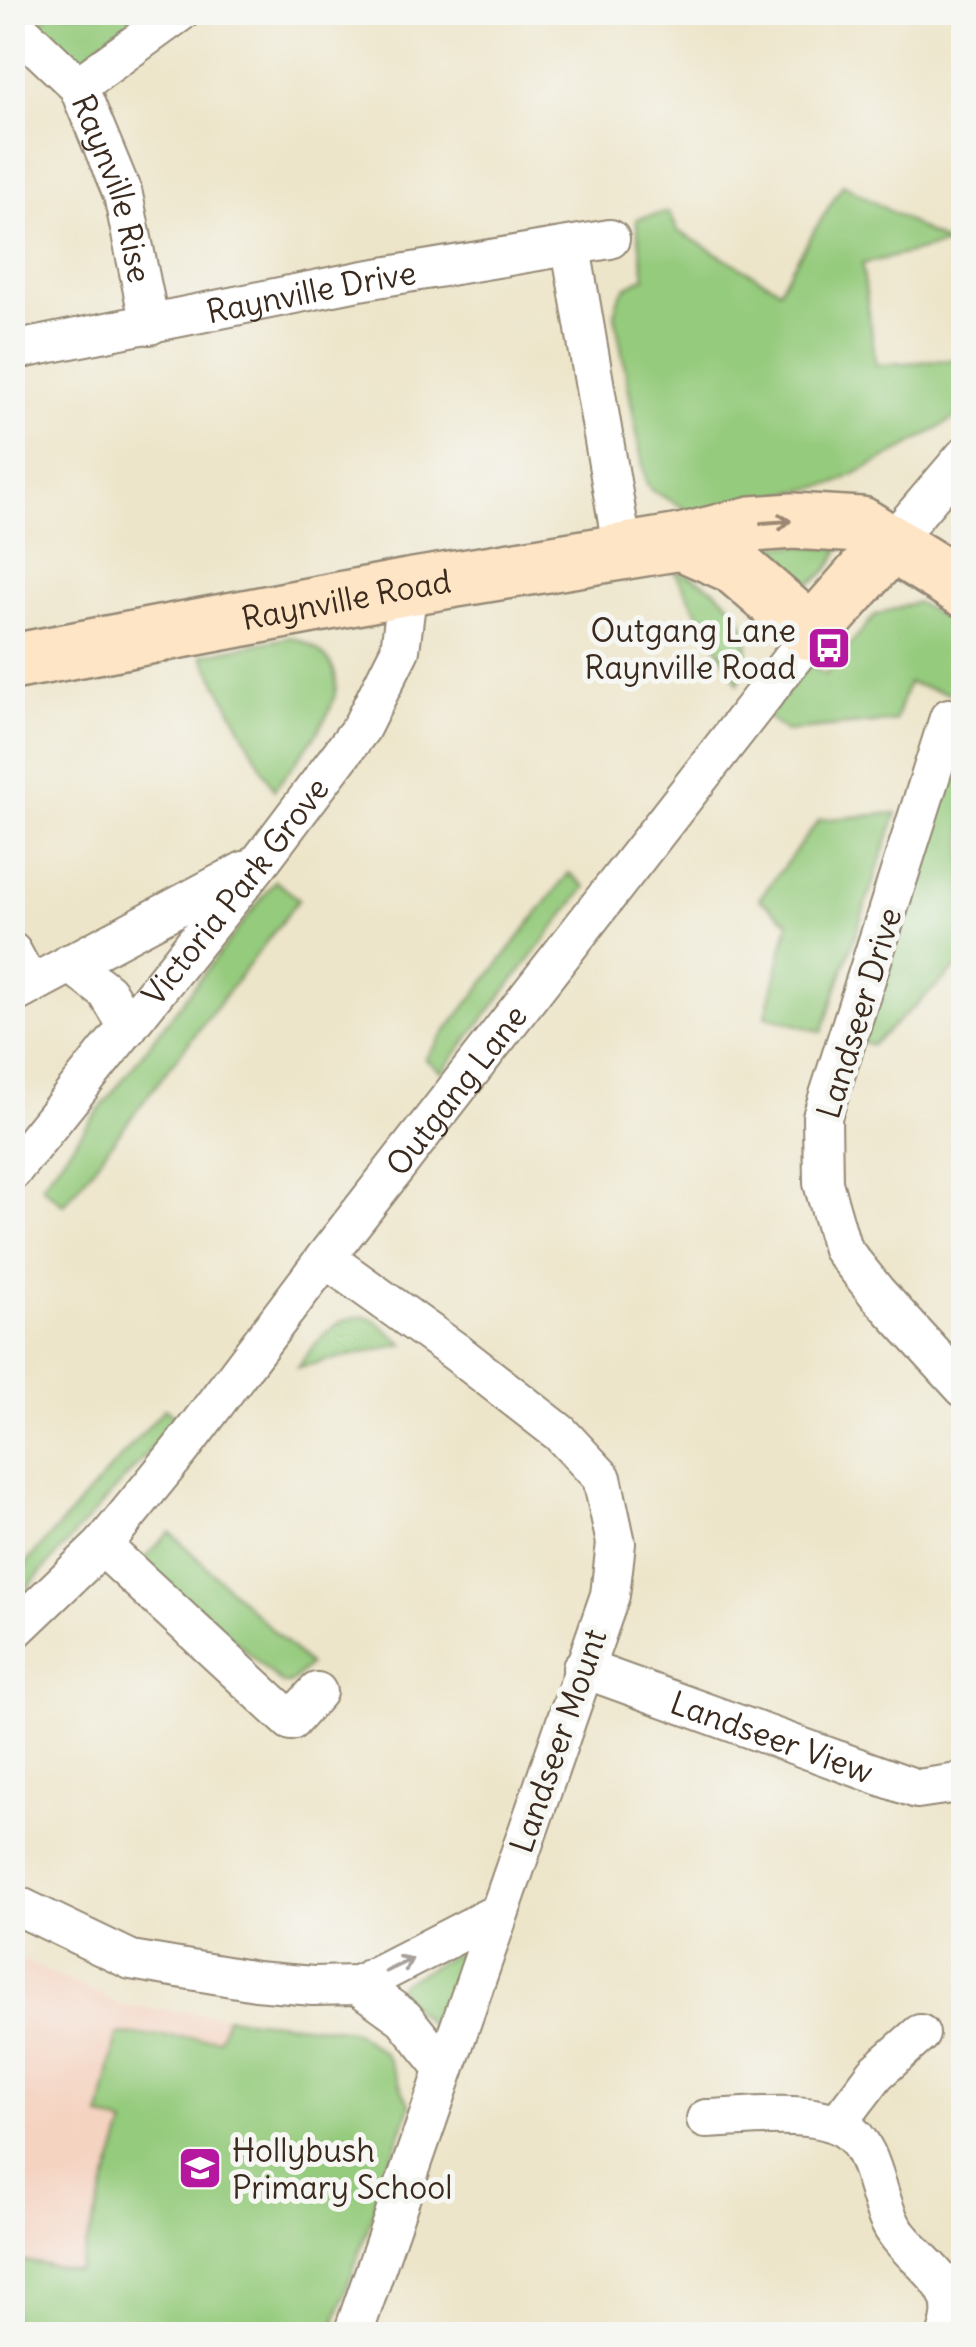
<svg xmlns="http://www.w3.org/2000/svg" width="976" height="2347" font-family="Delius,sans-serif">
<style>
.built{fill:#f5d3c1}
.green{fill:#95cb7d;stroke:#687a4e;stroke-width:2.5}
.lines{fill:none;stroke-linecap:round;stroke-linejoin:round}
.street-casing{stroke:#948874;stroke-width:42}
.secondary-casing{stroke:#948874;stroke-width:60}
.street{stroke:#fff;stroke-width:38}
.secondary{stroke:#fde5c5;stroke-width:55}
.oneway{stroke:#9c8872}
.oneway2{stroke:#a79f9a}
.labels{text-anchor:middle;dominant-baseline:central;stroke-width:10;stroke-linejoin:round;paint-order:stroke}
.street-label{font-size:32px;fill:#3b2a1e;stroke:#f6f6f2}
.poi-label{font-size:32px;fill:#3b2a1e;stroke:#f6f6f2;text-anchor:end}
</style>
<rect width="100%" height="100%" fill="#f6f6f2"/>
<filter id="ink" filterUnits="userSpaceOnUse"><feTurbulence type="fractalNoise" baseFrequency=".01" numOctaves="2"/><feDisplacementMap in="SourceGraphic" scale="20" xChannelSelector="R" yChannelSelector="G"/><feConvolveMatrix kernelMatrix="1 2 1 2 8 2 1 2 1" color-interpolation-filters="sRGB"/></filter>
<filter id="wash" filterUnits="userSpaceOnUse"><feTurbulence type="fractalNoise" baseFrequency=".0048" numOctaves="4" result="noise"/><feDisplacementMap in="SourceGraphic" scale="40" xChannelSelector="R" yChannelSelector="G"/><feGaussianBlur stdDeviation="2.25" result="paint"/><feColorMatrix in="noise" values="0 0 0 0 0 0 0 0 0 0 0 0 0 0 0 0 0 1.4 0 .05"/><feComposite in="paint" operator="in"/></filter>
<g filter="url(#wash)">
<rect width="100%" height="100%" fill="#ede5c9"/>
<polygon class="built" points="13,1956 121,2005 352,2030 385,2054 410,2106 331,2334 13,2334"/>
<g class="green">
<polygon points="49,13 180,13 78,86 30,37"/>
<path d="M843,184L947,244L862,264L876,365L963,359V413L905,448L837,483L768,498L692,512L651,490L646,482L615,315C617,292 625,286 645,277L636,219L669,212L678,231L779,289Z"/>
<path d="M759,545L839,547C837,559 831,566 823,574C801,596 779,579 758,566Z"/>
<path d="M674,570C726,587 767,627 738,684Z"/>
<polygon points="916,602 963,630 963,697 908,683 895,721 786,731 767,717 808,663 825,675 875,615"/>
<path d="M291,637C385,669 308,743 274,790L202,655Z"/>
<polygon points="963,730 963,962 872,1045 860,1041"/>
<polygon points="897,813 822,1032 766,1016 789,922 759,899 819,820"/>
<polygon points="569,873 586,887 442,1072 425,1059"/>
<polygon points="275,881 299,899 64,1205 41,1186"/>
<path d="M363,1316L375,1320L404,1344L298,1367C316,1343 331,1319 363,1316Z"/>
<polygon points="165,1408 178,1419 17,1599 13,1595 13,1578"/>
<polygon points="170,1532 309,1665 290,1684 282,1684 199,1607 187,1607 140,1563"/>
<polygon points="462,1950 466,1952 443,2029 437,2033 398,1990 400,1984"/>
<polygon points="226,2017 352,2030 385,2054 410,2106 331,2334 13,2334 13,2259 78,2271 125,2125 100,2116 117,2034 219,2039"/>
</g>
</g>
<g filter="url(#ink)">
<g class="lines">
<g class="street-casing">
<g id="street">
<path id="s1" d="M12,23L78,86L123,195L150,325"/>
<polyline points="78,86 180,12"/>
<polyline points="571,247 623,552"/>
<path id="s2" d="M12,351L359,281L610,239"/>
<polyline points="891,543 964,457"/>
<polyline points="949,718 822,1117 823,1183 842,1249 877,1293 964,1388"/>
<polyline points="12,952 30,985"/>
<polyline points="70,963 107,992 128,1027"/>
<polyline points="12,995 244,871"/>
<path id="s3" d="M12,1171L259,863L361,728L400,650L408,587"/>
<polyline points="325,1258 456,1352 560,1433 602,1478 616,1543 610,1595 353,2334"/>
<polyline points="102,1546 291,1721 317,1692"/>
<path id="s4" d="M12,1632L102,1546L181,1449L325,1258L812,633"/>
<path id="s5" d="M582,1668L917,1789L958,1783L964,1779"/>
<polyline points="12,1903 131,1960 256,1981 313,1986 358,1985"/>
<polyline points="445,2069 404,2018 358,1985 498,1913"/>
<path d="M706,2119C743,2118 813,2108 844,2128C877,2148 875,2202 895,2231C910,2254 939,2271 949,2297C954,2310 951,2322 947,2334"/>
<polyline points="837,2124 876,2073 920,2034"/>
</g>
</g>
<g class="secondary-casing">
<g id="secondary">
<polyline points="681,542 733,565 812,633 891,543"/>
<path id="s6" d="M12,662L408,587L681,542L752,524L793,521L861,525L964,589"/>
</g>
</g>
<use href="#street" class="street"/>
<use href="#secondary" class="secondary"/>
</g>
<defs><path id="oneway-shaft" d="M-6 0H5M1.5-3L5.5 0L1.5 3" fill="none" stroke-width="1.6" stroke-linecap="round" stroke-linejoin="round" transform="scale(2.5)"/></defs>
<use class="oneway" href="#oneway-shaft" transform="translate(776 522) rotate(-4)"/>
<use class="oneway2" href="#oneway-shaft" transform="translate(399 1965) rotate(-26)"/>
</g>
<defs>
<g id="bus-square" transform="scale(2.25)"><rect x="-9" y="-9" width="18" height="18" rx="4" fill="#b5179e" stroke="#f6f6f2"/><path d="M-5-6H5V4H4V6H2V4H-2V6H-4V4H-5ZM-3.5-4V0h7V-4ZM-3.5 1.2v1.5H-2V1.2ZM2 1.2v1.5H3.5V1.2Z" fill="#fff"/></g>
<g id="school-square" transform="scale(2.25)"><rect x="-9" y="-9" width="18" height="18" rx="4" fill="#b5179e" stroke="#f6f6f2"/><path d="M0-5L7-2L0 1L-7-2ZM-4 1L0 2.5L4 1V4Q0 6-4 4Z" fill="#fff"/></g>
</defs>
<g fill-rule="evenodd">
<use href="#bus-square" x="829" y="648"/>
<use href="#school-square" x="200" y="2168"/>
</g>
<g class="labels">
<g class="street-label">
<text stroke="none"><textPath href="#s1" startOffset="200">Raynville Rise</textPath></text>
<text stroke="none"><textPath href="#s2" startOffset="305">Raynville Drive</textPath></text>
<text stroke="none"><textPath href="#s6" startOffset="340">Raynville Road</textPath></text>
<text stroke="none"><textPath href="#s3" startOffset="358">Victoria Park Grove</textPath></text>
<text transform="translate(859 1013) rotate(-73)">Landseer Drive</text>
<text stroke="none"><textPath href="#s4" startOffset="702">Outgang Lane</textPath></text>
<text stroke="none"><textPath href="#s5" startOffset="202">Landseer View</textPath></text>
<text transform="translate(558 1741) rotate(-71)">Landseer Mount</text>
</g>
<g class="poi-label">
<text x="796" y="630">Outgang Lane<tspan x="796" dy="37">Raynville Road</tspan></text>
<text x="232" y="2150" text-anchor="start">Hollybush<tspan x="232" dy="37">Primary School</tspan></text>
</g>
</g>
<rect width="976" height="2347" fill="none" stroke="#f6f6f2" stroke-width="50"/>
</svg>
